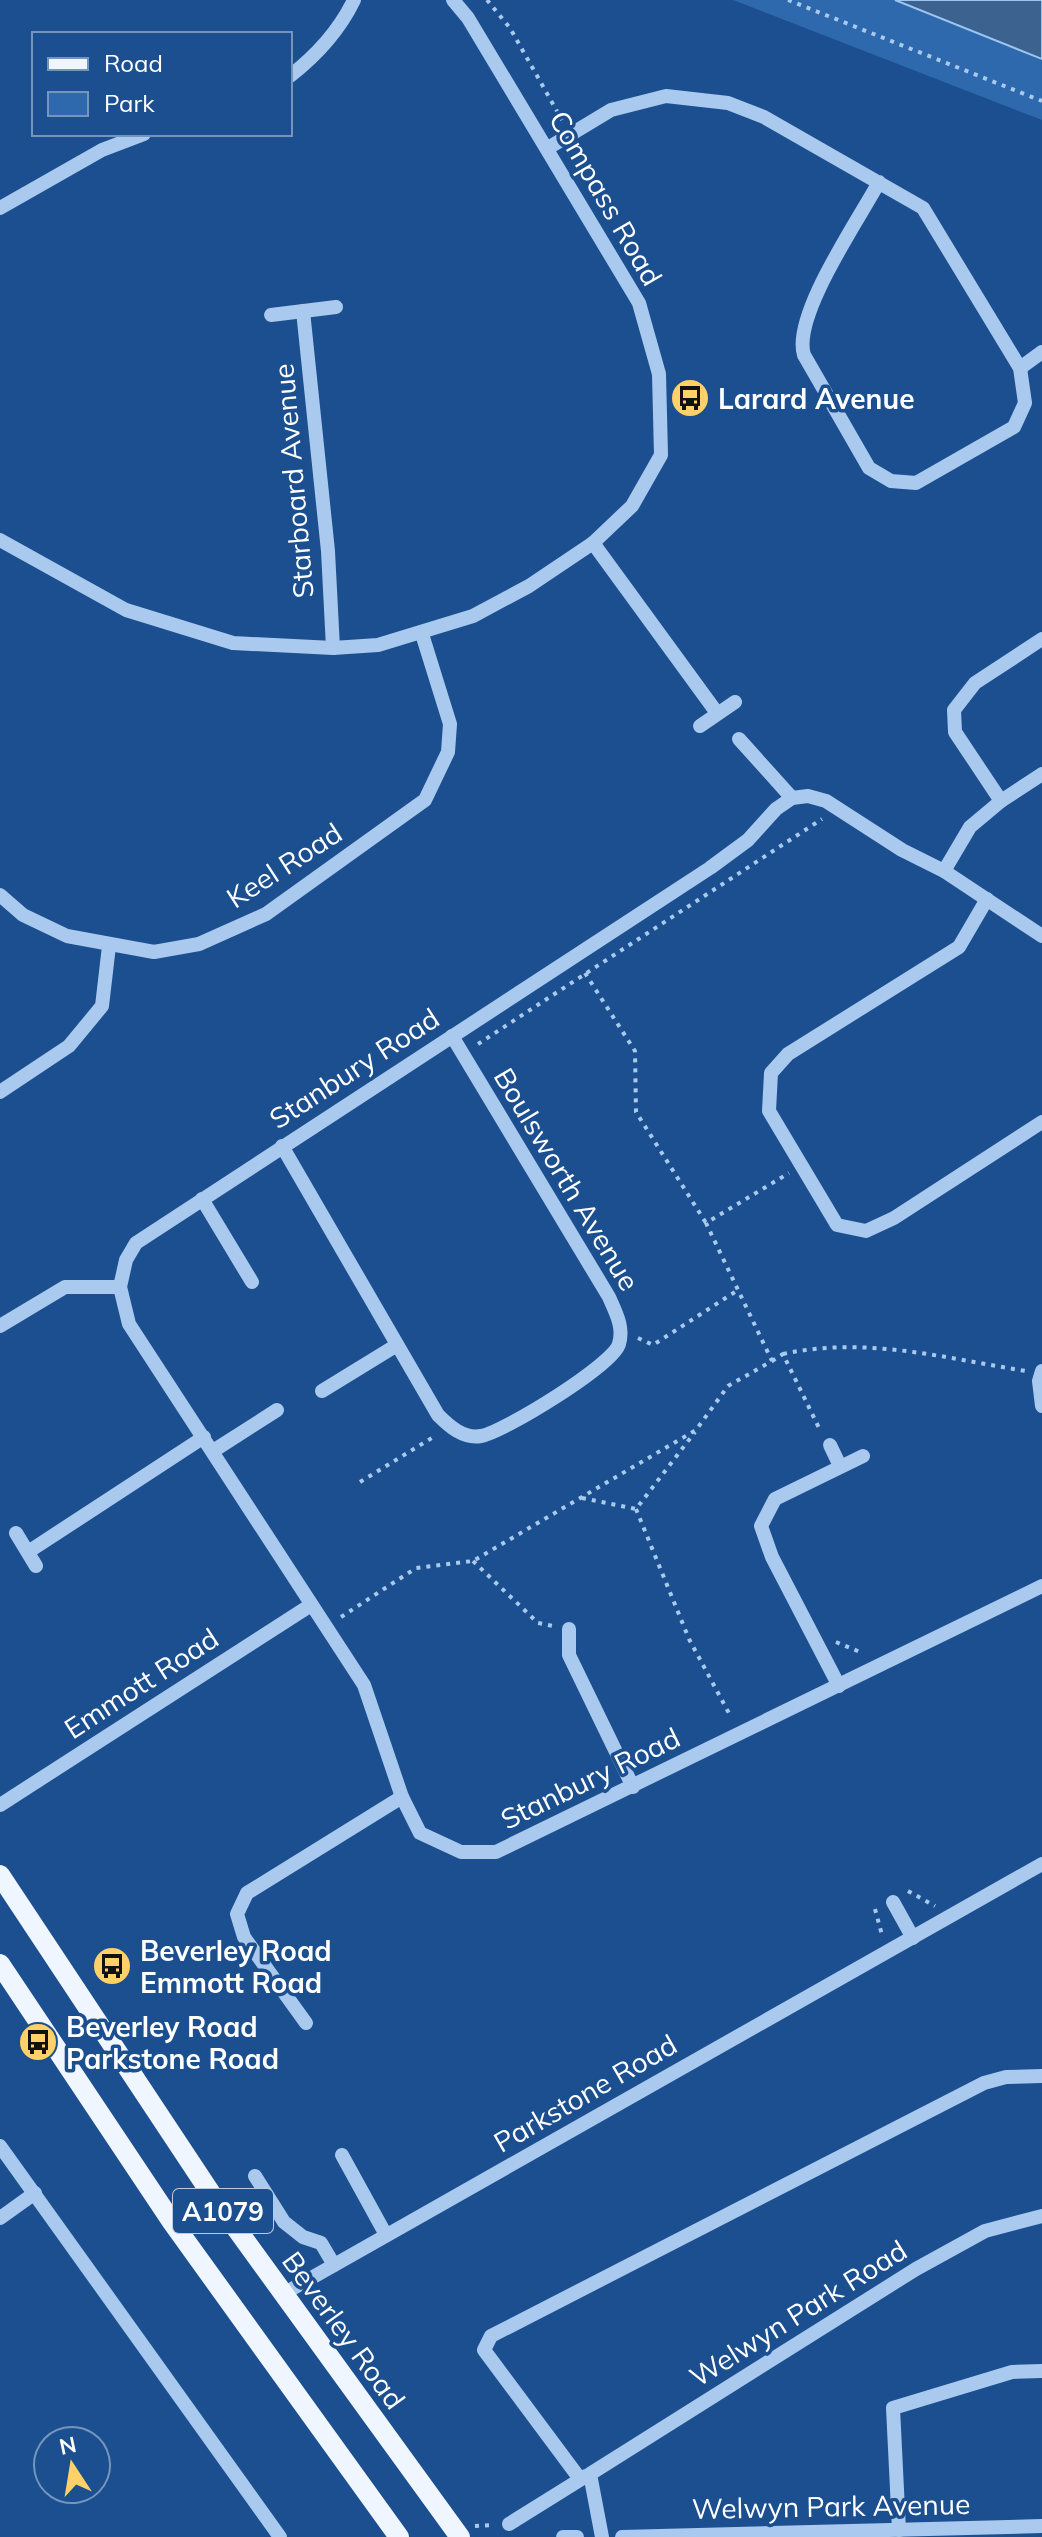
<svg xmlns="http://www.w3.org/2000/svg" width="1042" height="2537" font-family="Mulish,sans-serif">
<style>
.green{fill:#2e69ad}
.water{fill:#3c6290;stroke:#9cc4f0;stroke-width:2}
.lines{fill:none;stroke-linecap:round;stroke-linejoin:round}
.path{stroke:#a9c9ee;stroke-width:4;stroke-dasharray:4 6;stroke-linecap:butt}
.minor{stroke:#a9c9ee;stroke-width:14}
.major{stroke:#f0f6ff;stroke-width:20}
.labels{text-anchor:middle;dominant-baseline:central;stroke-width:7;stroke-linejoin:round;paint-order:stroke}
.shield{fill:#1b4f8f;stroke:#bbcadd;stroke-width:2}
.shield-label{font-size:26px;font-weight:bold;fill:#fff}
.street-label{font-size:28px;fill:#fff;stroke:#1b4f8f}
.poi-label{font-size:28px;font-weight:bold;fill:#fff;stroke:#1b4f8f;text-anchor:start}
</style>
<rect width="100%" height="100%" fill="#1b4f8f"/>
<polygon class="green" points="733,0 895,0 1042,59 1042,120"/>
<polygon class="water" points="895,0 1042,0 1042,59"/>
<g class="lines">
<g class="path">
<polyline points="487,0 510,28 562,120"/>
<polyline points="788,0 1042,101"/>
<polyline points="585,973 635,1051 636,1112 706,1223"/>
<polyline points="478,1044 822,819"/>
<polyline points="638,1338 653,1345 738,1290"/>
<path d="M783,1354C865,1336 944,1358 1026,1371"/>
<polyline points="772,1361 783,1354 820,1430"/>
<polyline points="360,1482 435,1436"/>
<polyline points="582,1498 636,1509 695,1432"/>
<polyline points="636,1509 689,1639 731,1717"/>
<polyline points="473,1561 538,1623 553,1626"/>
<polyline points="341,1617 416,1568 473,1561 696,1430 728,1386 772,1361 706,1223 789,1173"/>
<polyline points="836,1642 860,1652"/>
<polyline points="908,1891 935,1906"/>
<polyline points="875,1909 882,1935"/>
<polyline points="475,2526 495,2525"/>
</g>
<g class="minor">
<path d="M290,76C317,55 339,31 354,0"/>
<path d="M548,148L611,110L666,96L728,103L764,117L923,208L1020,368L1025,403L1014,427L916,483L891,481L869,468L804,355C792,316 858,221 879,182"/>
<polyline points="0,208 102,150 144,134"/>
<polyline points="303,311 328,551 333,648"/>
<polyline points="271,315 336,307"/>
<polyline points="1020,368 1042,352"/>
<polyline points="0,540 126,610 233,643 333,648 378,645 473,616 529,586 593,543 632,506 661,455 659,374 639,303 468,18 453,0"/>
<polyline points="593,543 717,713"/>
<polyline points="700,726 735,702"/>
<polyline points="739,739 792,798"/>
<polyline points="1001,801 1042,774"/>
<polyline points="944,871 970,827 1001,801 955,732 954,710 975,683 1042,639"/>
<polyline points="0,895 23,915 67,936 154,952 199,944 266,914 425,800 448,752 450,724 422,634"/>
<polyline points="987,899 959,947 788,1054 771,1073 769,1111 837,1225 866,1231 894,1218 1042,1122"/>
<polyline points="1042,936 944,871 902,850 826,801 808,796 792,798 776,809 748,840 710,868 136,1243 126,1260 120,1287 129,1324 364,1685 402,1797 420,1833 461,1852 496,1852 1042,1586"/>
<polyline points="0,1092 69,1046 102,1006 109,946"/>
<path d="M282,1146L438,1415C449,1426 463,1439 481,1436C504,1432 613,1365 619,1344C624,1327 616,1313 609,1297L452,1036"/>
<polyline points="202,1199 252,1282"/>
<polyline points="0,1326 65,1287 120,1287"/>
<polyline points="1042,1371 1039,1381 1042,1406"/>
<polyline points="322,1391 397,1345"/>
<polyline points="830,1445 840,1466"/>
<polyline points="213,1451 277,1410"/>
<polyline points="16,1533 36,1566"/>
<polyline points="28,1552 204,1437"/>
<polyline points="569,1629 569,1655 633,1787"/>
<polyline points="839,1686 772,1557 761,1526 775,1499 863,1456"/>
<polyline points="0,1805 311,1605"/>
<polyline points="893,1902 913,1938"/>
<polyline points="306,2023 244,1937 237,1914 247,1893 402,1797"/>
<polyline points="0,2146 280,2537"/>
<polyline points="342,2155 386,2235"/>
<polyline points="255,2176 284,2222 303,2237 321,2243 334,2265"/>
<polyline points="0,2218 35,2193"/>
<polyline points="172,2222 212,2195"/>
<polyline points="283,2294 1042,1864"/>
<polyline points="580,2479 484,2350 491,2336 984,2083 1006,2077 1042,2076"/>
<polyline points="509,2524 586,2476"/>
<polyline points="899,2530 893,2408 1012,2372 1042,2371"/>
<polyline points="563,2537 577,2537"/>
<polyline points="602,2537 590,2474 916,2269 985,2231 1042,2216"/>
<polyline points="622,2537 1042,2526"/>
</g>
<g class="major">
<polyline points="0,1875 212,2195 460,2537"/>
<polyline points="0,1964 172,2222 399,2537"/>
</g>
</g>
<defs>
<g id="bus-disc" transform="scale(2)"><circle r="9.5" fill="#ffd166" stroke="#1b4f8f"/><path d="M-5-6H5V4H4V6H2V4H-2V6H-4V4H-5ZM-3.5-4V0h7V-4ZM-3.5 1.2v1.5H-2V1.2ZM2 1.2v1.5H3.5V1.2Z" fill="#111"/></g>
</defs>
<g fill-rule="evenodd">
<use href="#bus-disc" x="690" y="398"/>
<use href="#bus-disc" x="112" y="1966"/>
<use href="#bus-disc" x="38" y="2042"/>
</g>
<g class="labels">
<rect class="shield" x="173" y="2189" width="100" height="44" rx="6"/>
<g class="shield-label">
<text x="223" y="2211">A1079</text>
</g>
<g class="street-label">
<text transform="translate(606 198) rotate(60)">Compass Road</text>
<text transform="translate(293 481) rotate(-95)">Starboard Avenue</text>
<text transform="translate(284 865) rotate(-33)">Keel Road</text>
<text transform="translate(354 1068) rotate(-33)">Stanbury Road</text>
<text transform="translate(567 1179) rotate(59)">Boulsworth Avenue</text>
<text transform="translate(141 1683) rotate(-33)">Emmott Road</text>
<text transform="translate(590 1778) rotate(-26)">Stanbury Road</text>
<text transform="translate(585 2093) rotate(-30)">Parkstone Road</text>
<text transform="translate(798 2313) rotate(-32)">Welwyn Park Road</text>
<text transform="translate(344 2330) rotate(54)">Beverley Road</text>
<text transform="translate(831 2506) rotate(-1)">Welwyn Park Avenue</text>
</g>
<g class="poi-label">
<text x="718" y="398">Larard Avenue</text>
<text x="140" y="1950">Beverley Road<tspan x="140" dy="32">Emmott Road</tspan></text>
<text x="66" y="2026">Beverley Road<tspan x="66" dy="32">Parkstone Road</tspan></text>
</g>
</g>
<rect x="32" y="32" width="260" height="104" fill="#1b4f8f" stroke="#7695bc" stroke-width="2"/>
<rect x="48" y="58" width="40" height="12" fill="#f0f6ff" stroke="#7695bc" stroke-width="2"/>
<text x="104" y="72" font-size="24" fill="#ffffff">Road</text>
<rect x="48" y="92" width="40" height="24" fill="#2e69ad" stroke="#7695bc" stroke-width="2"/>
<text x="104" y="112" font-size="24" fill="#ffffff">Park</text>
<g transform="translate(72 2465) rotate(348)"><circle r="38" fill="#1b4f8f" stroke="#7695bc" stroke-width="2"/>
<path d="M0-6L14 30L0 20L-14 30Z" fill="#ffd166"/>
<text y="-12" font-size="22" font-weight="bold" text-anchor="middle" fill="#ffffff">N</text>
</g>
</svg>
